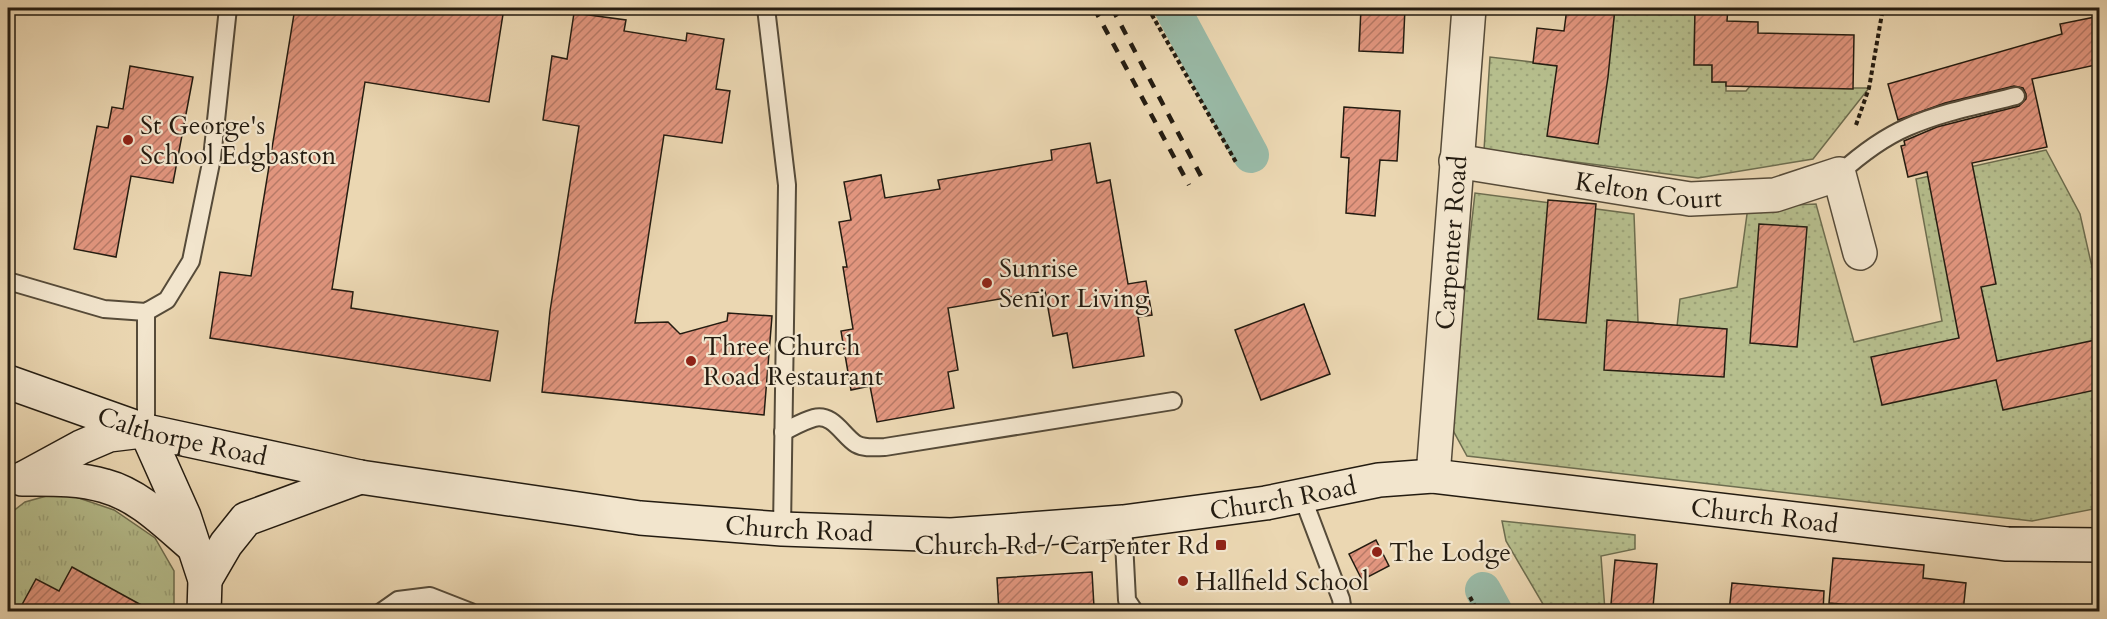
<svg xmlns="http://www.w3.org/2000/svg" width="2107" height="619" font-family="Cardo,serif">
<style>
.grass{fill:url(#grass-tufts);stroke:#6d6d4f;stroke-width:1.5}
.garden{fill:url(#garden-dots);stroke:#6d6d4f;stroke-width:1.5}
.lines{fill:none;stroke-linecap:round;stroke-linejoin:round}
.canal{stroke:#99baa7;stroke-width:36}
.building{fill:url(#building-hatch);stroke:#241c11;stroke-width:1.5}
.lane-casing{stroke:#564b39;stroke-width:20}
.street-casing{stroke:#564b39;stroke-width:36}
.secondary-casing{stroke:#241c11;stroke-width:36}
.path{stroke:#241c11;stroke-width:4;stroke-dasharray:4.5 3;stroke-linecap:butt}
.lane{stroke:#f2e5cd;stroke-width:16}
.street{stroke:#f2e5cd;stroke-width:33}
.secondary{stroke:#f2e5cd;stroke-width:33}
.rail{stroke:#241c11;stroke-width:4.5;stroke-dasharray:10 10;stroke-linecap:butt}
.poi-dot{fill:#8f2418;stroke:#f2e5cd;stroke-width:2}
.labels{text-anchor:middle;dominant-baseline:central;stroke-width:4.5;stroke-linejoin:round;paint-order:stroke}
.poi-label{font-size:26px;fill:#241c11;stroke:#f2e5cd;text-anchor:start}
.street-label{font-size:26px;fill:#241c11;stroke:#f2e5cd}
</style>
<defs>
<pattern id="grass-tufts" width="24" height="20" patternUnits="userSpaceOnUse" patternTransform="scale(1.5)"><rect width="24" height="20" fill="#b6be8d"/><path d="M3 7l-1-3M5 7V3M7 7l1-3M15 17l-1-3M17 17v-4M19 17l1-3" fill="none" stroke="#9ca379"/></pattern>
<pattern id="garden-dots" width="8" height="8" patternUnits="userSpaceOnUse" patternTransform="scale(1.5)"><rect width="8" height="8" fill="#b6be8d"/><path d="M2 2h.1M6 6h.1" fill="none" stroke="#9ca379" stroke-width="1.8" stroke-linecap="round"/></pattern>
<pattern id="building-hatch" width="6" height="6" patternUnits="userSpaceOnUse" patternTransform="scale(1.5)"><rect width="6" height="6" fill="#e2967f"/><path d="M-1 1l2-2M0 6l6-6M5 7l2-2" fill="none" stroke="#b77a67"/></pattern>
</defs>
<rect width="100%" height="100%" fill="#ebd7b2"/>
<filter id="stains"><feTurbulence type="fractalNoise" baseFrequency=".00333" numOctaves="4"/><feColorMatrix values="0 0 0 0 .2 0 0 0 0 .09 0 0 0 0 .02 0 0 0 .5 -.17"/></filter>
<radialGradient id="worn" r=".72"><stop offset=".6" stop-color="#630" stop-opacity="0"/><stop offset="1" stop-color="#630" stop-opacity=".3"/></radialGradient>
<polygon class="grass" points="61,492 114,510 155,538 174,571 174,611 8,611 8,515 25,502"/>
<g class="garden">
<polygon points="1615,8 1695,8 1694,64 1712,65 1712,82 1726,82 1726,91 1746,91 1767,66 1794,88 1869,88 1813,159 1698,178 1484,150 1490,57 1589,69 1611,42"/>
<polygon points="2046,150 2080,214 2099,298 2099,508 2032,521 1467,456 1449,423 1475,193 1634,214 1638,322 1653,323 1653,337 1677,326 1680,299 1737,287 1748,207 1816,204 1854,342 1942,321 1916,179"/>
<polygon points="1502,521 1635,535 1635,549 1601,556 1605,611 1547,611 1506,541"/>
</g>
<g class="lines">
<g class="canal">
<polyline points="1172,8 1251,155"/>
<polyline points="1483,590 1495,612"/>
</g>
</g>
<g class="building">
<polygon points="295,8 504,8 489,102 365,82 332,289 353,292 351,308 498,331 490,381 210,338 220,272 251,276"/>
<polygon points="1361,8 1405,8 1403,53 1359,51"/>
<polygon points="1567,8 1615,8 1608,77 1598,144 1547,136 1557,66 1533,63 1537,28 1564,31"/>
<polygon points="1695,8 1728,8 1727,21 1758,22 1758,33 1854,35 1853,89 1726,86 1726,82 1712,82 1712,65 1694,65"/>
<polygon points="574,13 626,20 624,31 686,41 687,33 724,39 716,89 730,91 722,143 664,135 635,323 668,322 680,334 727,321 728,313 772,316 764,415 542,392 550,311 579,126 543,120 552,56 567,59"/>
<polygon points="2100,16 2100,64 2032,79 2047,147 1972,163 1996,284 1981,287 1997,361 2100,339 2100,389 2003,410 1996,380 1882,405 1871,357 1959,338 1927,172 1908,177 1901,146 1905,145 1904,141 1937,127 2019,106 2026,99 2026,94 2023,88 2014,86 1945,103 1898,120 1888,84 2062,34 2060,24"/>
<polygon points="130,66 193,77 173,183 131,176 116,257 74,249 97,126 108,128 112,107 123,109"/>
<polygon points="1344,107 1400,111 1397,161 1380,160 1375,216 1346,213 1349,158 1341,157"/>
<polygon points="1090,143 1097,183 1110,180 1128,284 1146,281 1152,315 1138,317 1144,356 1073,368 1067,333 1053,336 1045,291 948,308 958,370 948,372 954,408 877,422 870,386 851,390 841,331 853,329 843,267 847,267 839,222 851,220 844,182 881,175 885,198 940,189 938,180 1052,160 1051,150"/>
<polygon points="1548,200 1596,204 1586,323 1538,319"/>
<polygon points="1759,224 1807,227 1797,347 1750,343"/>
<polygon points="1304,304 1330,374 1261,400 1235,330"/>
<polygon points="1607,320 1727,329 1724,377 1604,370"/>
<polygon points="1376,540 1389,566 1362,580 1349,554"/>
<polygon points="1833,558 1924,565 1923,578 1966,583 1963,612 1929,612 1829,603"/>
<polygon points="1615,560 1657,564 1653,607 1611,604"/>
<polygon points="72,567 154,612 18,612 36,579 59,591"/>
<polygon points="1092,572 1094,607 999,612 997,578"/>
<polygon points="1732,583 1824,591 1823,612 1729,612"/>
</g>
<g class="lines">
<g class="lane-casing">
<g id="lane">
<polyline points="766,8 787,185 782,529"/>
<path d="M1839,174C1860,155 1882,138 1908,127C1942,112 1980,105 2016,96"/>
<polyline points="8,281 104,309 146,312 167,300 191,261 212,158 228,8"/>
<polyline points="146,312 146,431"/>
<path d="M783,432C793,427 803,421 814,418C833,413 843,436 856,444C865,449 876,447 885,447L1173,401"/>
<polyline points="1302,496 1341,599 1343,612"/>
<polyline points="1123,522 1127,600 1135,612"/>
<polyline points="381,612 398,600 430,596 471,612"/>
</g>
</g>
<g class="street-casing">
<g id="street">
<path id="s1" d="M1456,161L1690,199L1775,195L1839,174L1860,253"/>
<path id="s2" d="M1433,476L1469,8"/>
</g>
</g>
<g class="secondary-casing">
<g id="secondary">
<path id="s3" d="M8,382L146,431L360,477L640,518L782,529L951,535L1123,522L1266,503L1379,480L1433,476L2007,544L2100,545"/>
<polyline points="146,431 184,516 205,580 204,612"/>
<polyline points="24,478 81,447 109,435 142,431"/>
<path d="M22,479C50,479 78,478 105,486C139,495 167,524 193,546"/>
<polyline points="205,580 226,544 246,519 360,477"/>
</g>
</g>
<g class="path">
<polyline points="1148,8 1237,164"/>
<polyline points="1856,125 1869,88 1883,8"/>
<polyline points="1470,597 1478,612"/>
</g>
<use href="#lane" class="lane"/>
<use href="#street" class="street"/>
<use href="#secondary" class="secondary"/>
<g class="rail">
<polyline points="1094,8 1189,185"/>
<polyline points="1112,8 1202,178"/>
</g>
</g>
<g class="poi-dot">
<circle cx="128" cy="140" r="6"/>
<circle cx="987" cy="283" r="6"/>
<circle cx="691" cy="361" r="6"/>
<rect x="1215" y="539" width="12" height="12" rx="3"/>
<circle cx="1377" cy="552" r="6"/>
<circle cx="1183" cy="581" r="6"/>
</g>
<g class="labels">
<g class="poi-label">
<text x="140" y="125">St George's<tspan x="140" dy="30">School Edgbaston</tspan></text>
<text x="999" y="268">Sunrise<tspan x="999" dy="30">Senior Living</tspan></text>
<text x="703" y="346">Three Church<tspan x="703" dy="30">Road Restaurant</tspan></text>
<text x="1209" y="545" text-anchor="end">Church Rd / Carpenter Rd</text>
<text x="1389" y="552">The Lodge</text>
<text x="1195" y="581">Hallfield School</text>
</g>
<g class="street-label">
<text stroke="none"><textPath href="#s1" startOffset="195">Kelton Court</textPath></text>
<text stroke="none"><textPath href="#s2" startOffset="234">Carpenter Road</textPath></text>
<text stroke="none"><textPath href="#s3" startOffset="183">Calthorpe Road</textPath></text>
<text stroke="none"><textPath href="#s3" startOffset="1294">Church Road</textPath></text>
<text stroke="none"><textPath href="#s3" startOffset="1780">Church Road</textPath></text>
<text stroke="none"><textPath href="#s3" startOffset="808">Church Road</textPath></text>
</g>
</g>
<rect width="2107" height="619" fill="none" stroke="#ebd7b2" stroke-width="30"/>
<rect x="9" y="9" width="2089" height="601" fill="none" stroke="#241c11" stroke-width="3"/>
<rect x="15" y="15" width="2077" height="589" fill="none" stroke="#241c11" stroke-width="1.5"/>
<rect width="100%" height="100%" filter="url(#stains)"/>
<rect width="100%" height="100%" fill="url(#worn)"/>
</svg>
